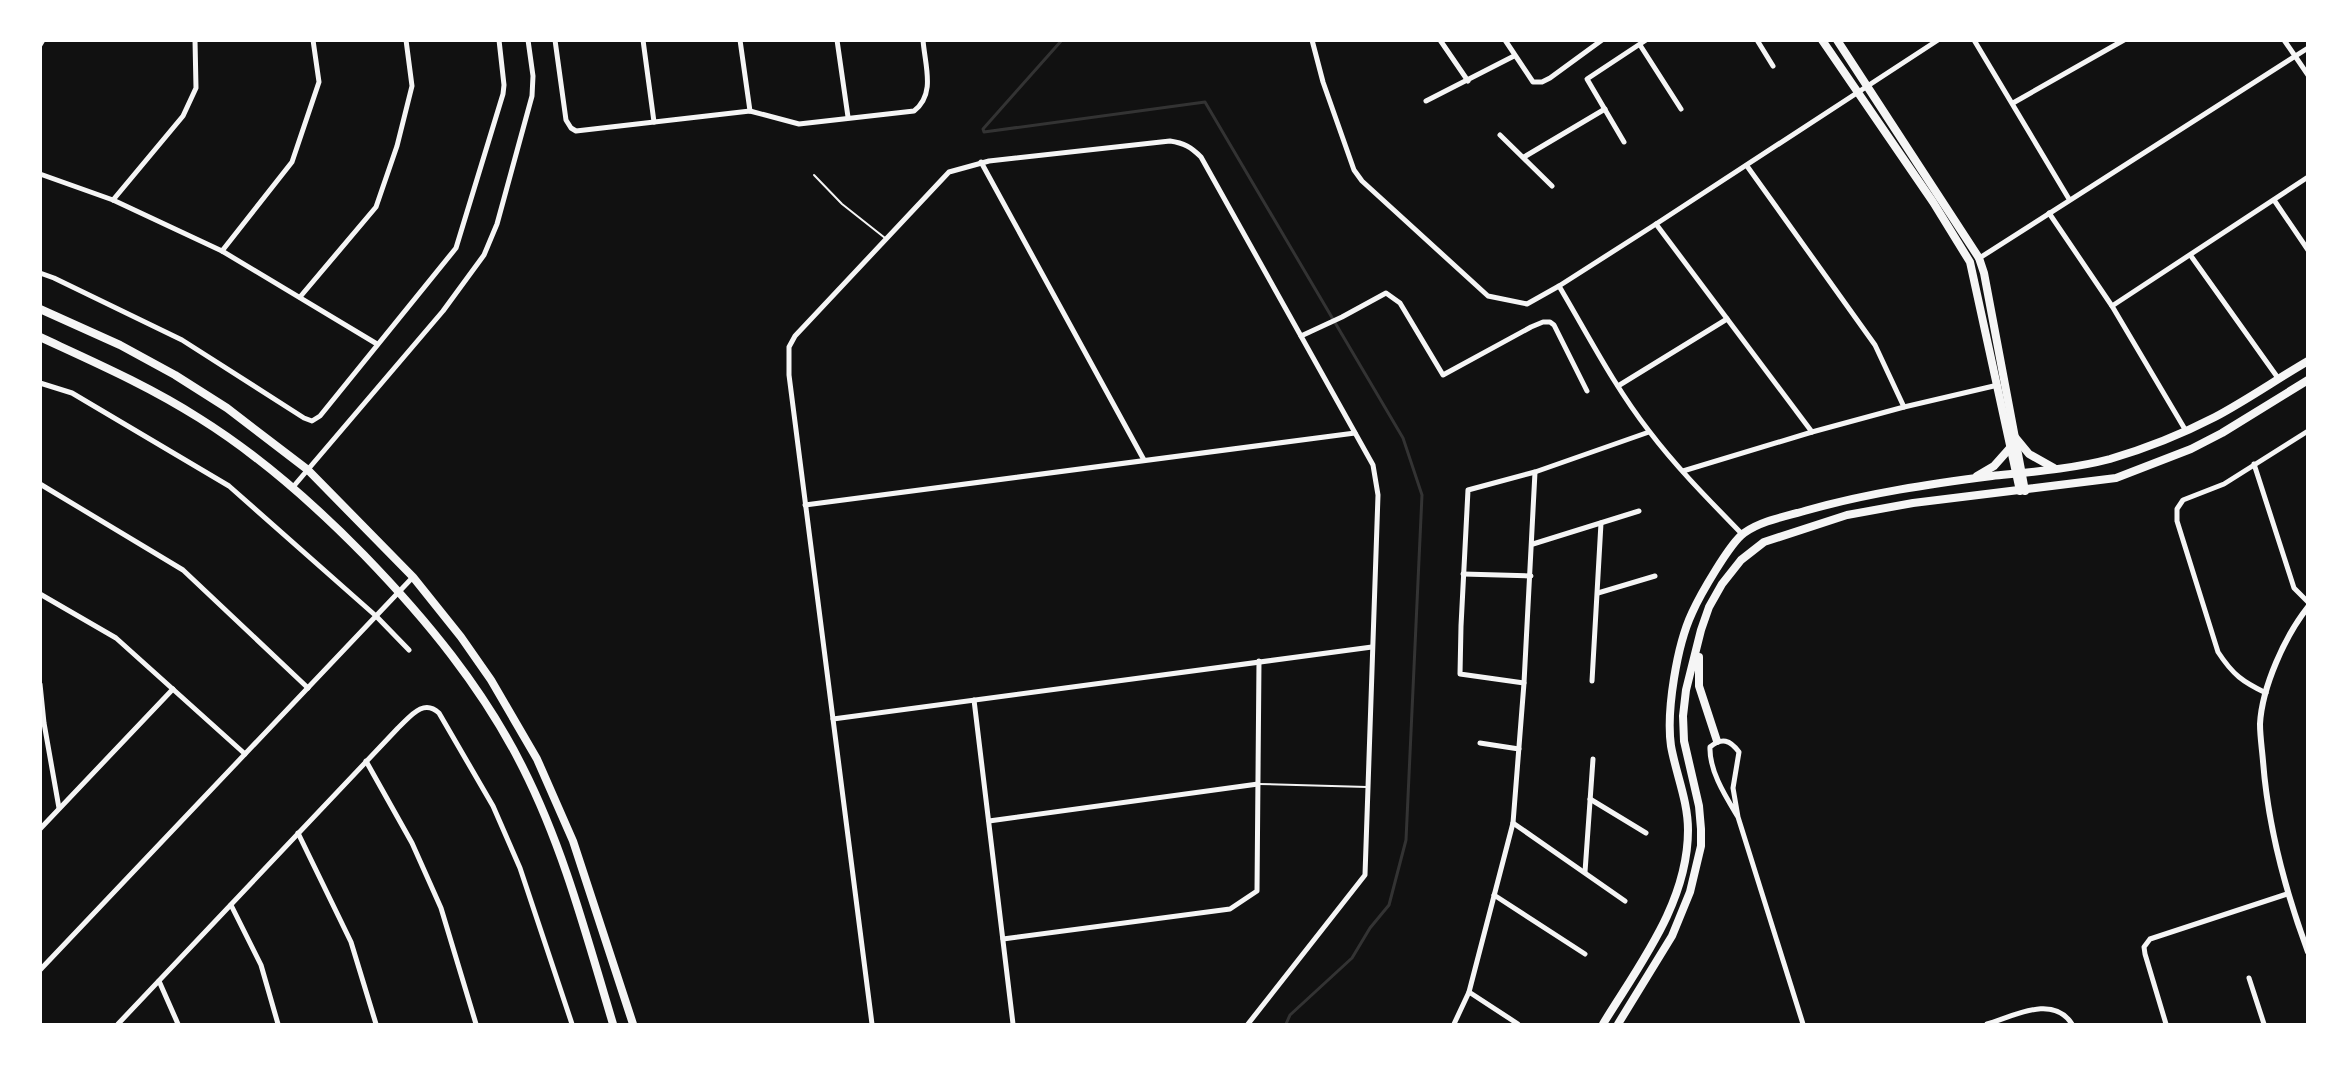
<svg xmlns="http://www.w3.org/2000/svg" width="2348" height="1065" font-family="Bitter,serif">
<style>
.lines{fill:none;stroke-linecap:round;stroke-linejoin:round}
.stream{stroke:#333;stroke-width:3}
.service{stroke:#f5f5f5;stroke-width:2}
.minor{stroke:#f5f5f5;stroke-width:5}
.tertiary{stroke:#f5f5f5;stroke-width:6}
.secondary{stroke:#f5f5f5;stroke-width:8}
.primary{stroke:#f5f5f5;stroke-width:8}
</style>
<rect width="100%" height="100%" fill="#111"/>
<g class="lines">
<polyline class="stream" points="1062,40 983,129 984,132 1205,102 1403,438 1422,495 1406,840 1389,905 1370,928 1352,958 1290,1015 1286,1024"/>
<g class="service">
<polyline points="814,175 842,204 885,238"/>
<polyline points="1259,784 1367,787"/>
</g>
<g class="minor">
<path d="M555,40L566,120L571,128L576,131L750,111L799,124L914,111C936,94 925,66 923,40"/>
<polyline points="643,40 654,122"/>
<polyline points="740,40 750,111"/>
<polyline points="837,40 848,117"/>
<polyline points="1312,40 1323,82 1354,170 1362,181 1488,296 1527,304 1559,286 1656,224 1938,40"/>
<polyline points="1440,40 1468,81"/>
<polyline points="1505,40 1533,82 1542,82 1550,78 1602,40"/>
<polyline points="1757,40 1773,66"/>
<polyline points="1974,40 2069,199"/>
<polyline points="2284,40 2308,75"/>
<polyline points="40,45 43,40"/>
<polyline points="1640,45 1681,109"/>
<polyline points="1426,101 1514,56"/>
<polyline points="2013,103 2124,40"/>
<polyline points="1500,135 1552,186"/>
<polyline points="1624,142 1587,79 1646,40"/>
<polyline points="1524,157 1605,109"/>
<polyline points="981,162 1144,460"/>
<polyline points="1747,166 1875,345 1904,407"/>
<polyline points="40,174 113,200 222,251 377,344"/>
<polyline points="113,200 183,116 196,88 195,40"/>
<polyline points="2274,200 2308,250"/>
<polyline points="2049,213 2112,306 2186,431"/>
<polyline points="1656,224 1812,432"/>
<polyline points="222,251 292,162 319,82 313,40"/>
<polyline points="2191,256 2278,378"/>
<polyline points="1978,259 2308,48"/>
<polyline points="40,273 54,278 182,340 304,418 312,421 320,416 456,248 503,94 504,85 499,40"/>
<path d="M1559,286C1588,335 1614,386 1649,431C1677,468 1710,501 1742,534"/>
<polyline points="300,297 376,207 397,146 412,86 406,40"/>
<polyline points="2112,306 2308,177"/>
<polyline points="1301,336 1342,317 1386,293 1400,303 1443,375 1531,327 1543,322 1550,322 1554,325 1587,391"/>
<polyline points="40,383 72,393 229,486 376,616 409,650"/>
<polyline points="1618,386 1727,319"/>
<polyline points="2254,464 2294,588 2308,602"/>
<polyline points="1683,471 1812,432 1904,407 1998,385"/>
<polyline points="40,484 183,570 308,688"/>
<polyline points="293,487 443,311 484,255 497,224 532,96 533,76 528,40"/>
<polyline points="805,505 1355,433"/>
<polyline points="1533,544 1639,511"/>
<polyline points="1463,574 1531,576"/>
<polyline points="1598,593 1655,576"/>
<polyline points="40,594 116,638 245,754"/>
<polyline points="1592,681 1601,523"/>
<polyline points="1524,683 1460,674 1461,626 1468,490 1535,472 1649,432"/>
<polyline points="40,684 44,723 59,808"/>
<path d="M2266,693C2243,682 2233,675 2218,652L2177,521V509L2183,500L2224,484L2308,431"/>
<polyline points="974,700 1013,1024"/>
<polyline points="833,719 1372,647"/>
<polyline points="1480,743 1519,749"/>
<polyline points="366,761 412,843 441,908 476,1024"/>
<polyline points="1590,799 1646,833"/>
<path d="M1738,817C1726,797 1709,771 1710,747C1722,737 1730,740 1739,752L1733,788L1738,817L1803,1024"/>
<polyline points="989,821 1258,784"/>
<polyline points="1513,823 1625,901"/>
<polyline points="40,829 173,689"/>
<polyline points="298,833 351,942 376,1024"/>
<polyline points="1585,872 1593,759"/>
<polyline points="1494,895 1585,954"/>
<polyline points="231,905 261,965 278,1024"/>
<polyline points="1003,939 1230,909 1257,891 1259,661"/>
<polyline points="40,970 413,577"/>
<polyline points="2249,978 2264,1024"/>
<polyline points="159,981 178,1024"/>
<polyline points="1469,992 1518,1024"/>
<path d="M118,1024L398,728C410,717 423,698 439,713L493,806L520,868L572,1024"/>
<path d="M872,1024L789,375V347L795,336L949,172L989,161L1170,141C1184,143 1191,147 1201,157L1373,465L1378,495L1365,875L1248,1024"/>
<polyline points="1454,1024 1469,992 1513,823 1524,683 1535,472"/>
<path d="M1987,1024C2014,1016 2053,994 2072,1024"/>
<polyline points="2166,1024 2145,954 2144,947 2150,939 2287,894"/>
</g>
<path class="tertiary" d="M2308,607C2285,636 2262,687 2260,724C2260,736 2262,749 2263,761C2268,827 2285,890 2308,952"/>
<g class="secondary">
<polyline points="1822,40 1933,202 1970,262 2020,491"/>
<polyline points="1837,40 1979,258 1984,273 2025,491"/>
<polyline points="40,309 120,345 175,375 227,408 308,470 413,577 461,637 491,680 537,759 573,841 633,1024"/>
<path d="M40,337C94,362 149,386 199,418C260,456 314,504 364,555C426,619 483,688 523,768C564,849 587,938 613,1024"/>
</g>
<g class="primary">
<polyline points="2015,437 2029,454 2054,468"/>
<polyline points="1977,476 1994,466 2010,448"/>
<polyline points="1699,657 1699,686 1717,741"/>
<path d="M1603,1024C1639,965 1688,903 1688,830C1688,801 1676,774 1671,746C1666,711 1677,645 1692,613C1700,595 1730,543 1744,533C1762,520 1788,516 1808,510C1868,493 1930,484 1992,476C2031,472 2072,469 2110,459C2144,449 2184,433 2215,417C2247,400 2277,379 2308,361"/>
<polyline points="1618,1024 1672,936 1690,892 1701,846 1701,829 1699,806 1684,741 1683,716 1686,690 1701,630 1709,607 1722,584 1741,560 1764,542 1847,515 1913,503 2116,478 2191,449 2222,433 2308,380"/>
</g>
</g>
<rect width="2348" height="1065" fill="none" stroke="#ffffff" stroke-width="84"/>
</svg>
